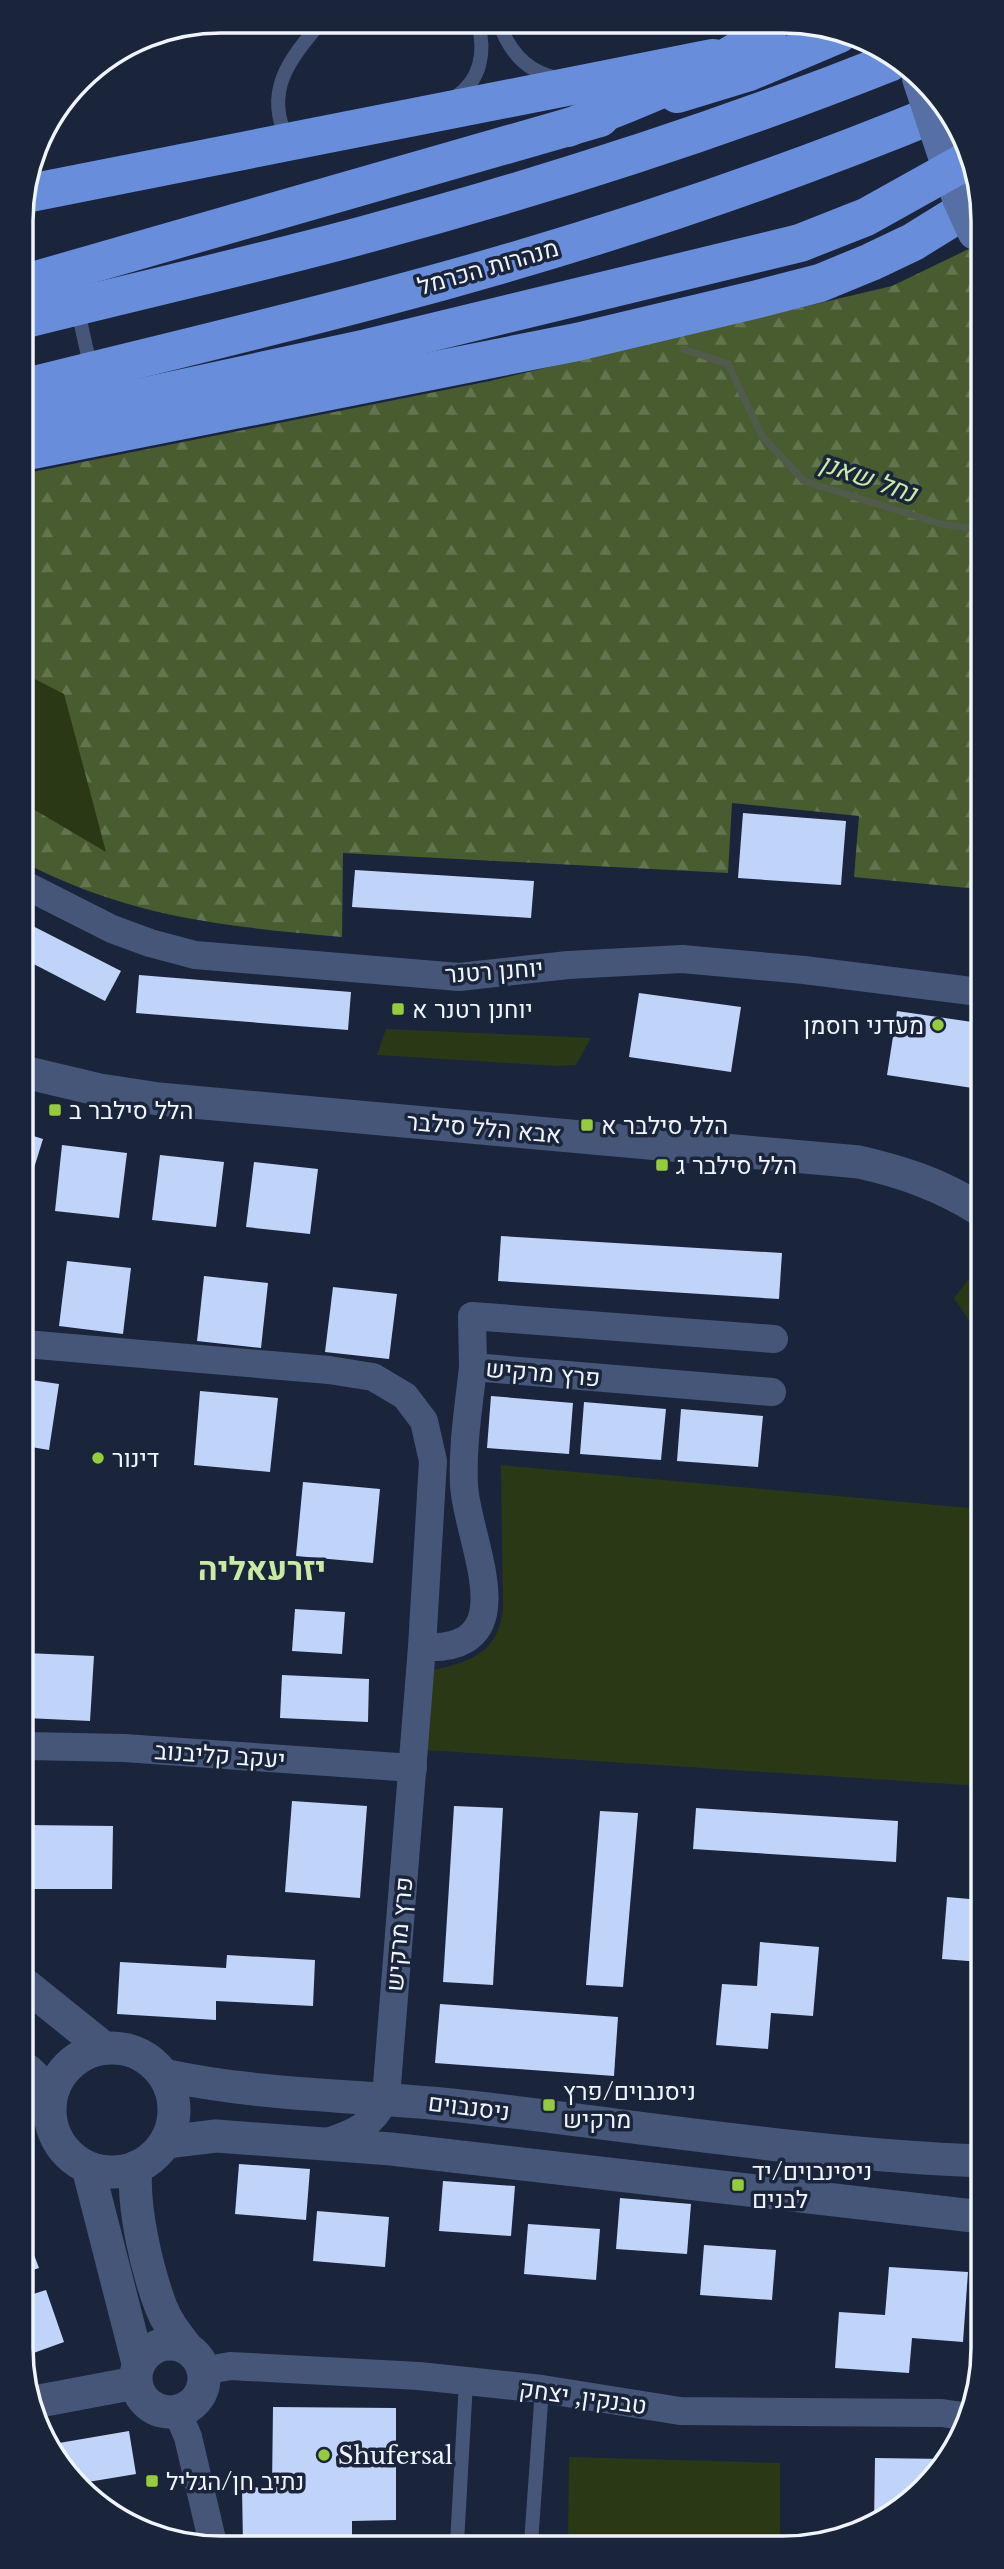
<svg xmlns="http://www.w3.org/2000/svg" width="1004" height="2569" font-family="'Libre Baskerville',Heebo,serif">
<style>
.forest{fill:url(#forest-firs)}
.green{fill:#2a3816}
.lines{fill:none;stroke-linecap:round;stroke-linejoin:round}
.stream{stroke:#515b4c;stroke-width:7}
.building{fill:#c0d3f9}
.service{stroke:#455678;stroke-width:14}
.minor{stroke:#455678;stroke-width:28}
.tertiary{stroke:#455678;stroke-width:33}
.trunk{stroke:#688dda;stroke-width:38}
.secondary-bridge{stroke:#5670a6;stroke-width:38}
.trunk-bridge{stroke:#688dda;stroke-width:38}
.poi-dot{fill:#94cc3b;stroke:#1a253c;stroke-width:2.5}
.labels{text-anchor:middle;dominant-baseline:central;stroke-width:7;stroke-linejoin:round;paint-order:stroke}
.street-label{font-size:24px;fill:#eff4fd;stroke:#1a253c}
.poi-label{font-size:24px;fill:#eff4fd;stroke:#1a253c;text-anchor:start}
.water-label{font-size:26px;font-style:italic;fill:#c9eba2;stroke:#1a253c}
.district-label{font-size:32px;font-weight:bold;fill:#c9eaa3;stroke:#1a253c}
.rim{fill:none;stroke:#eff4fd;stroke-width:3.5}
</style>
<defs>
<pattern id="forest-firs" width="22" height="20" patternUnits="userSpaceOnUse" patternTransform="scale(1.75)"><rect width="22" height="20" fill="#485c2f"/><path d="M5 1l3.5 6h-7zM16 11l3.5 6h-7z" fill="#63744e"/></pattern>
</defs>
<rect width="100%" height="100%" fill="#1a253c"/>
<path class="forest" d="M977,245L978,889L854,877L859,816L732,803L728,873L343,853L342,937C223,926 132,918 23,862L22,474L490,381L892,286Z"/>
<g class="green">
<polygon points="23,673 64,694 106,852 23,803"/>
<polygon points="386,1029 591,1038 576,1065 558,1066 377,1055"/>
<polygon points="979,1266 980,1336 954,1298"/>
<path d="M501,1465L980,1509L981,1786L426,1750L434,1670C473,1661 498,1652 503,1609Z"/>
<polygon points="569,2457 780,2463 780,2542 568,2542"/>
</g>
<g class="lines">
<polyline class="stream" points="683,349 728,364 762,436 804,481 941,524 977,529"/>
</g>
<g class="building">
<polygon points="743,813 846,821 841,885 738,878"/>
<polygon points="355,870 534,881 531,918 352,907"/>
<polygon points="23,921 121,971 105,1001 24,959"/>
<polygon points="139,975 351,992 348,1030 136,1013"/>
<polygon points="639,993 741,1007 731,1072 629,1057"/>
<polygon points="897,1011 979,1023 979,1089 887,1075"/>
<polygon points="24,1133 43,1139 25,1197 24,1197"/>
<polygon points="62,1145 127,1153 119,1218 55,1211"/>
<polygon points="160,1155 224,1162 216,1227 152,1220"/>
<polygon points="254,1162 318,1169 310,1234 246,1227"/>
<polygon points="501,1236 782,1253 779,1299 498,1281"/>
<polygon points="67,1261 131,1268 123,1334 59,1326"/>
<polygon points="204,1276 268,1283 261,1348 197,1341"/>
<polygon points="333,1287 397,1294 389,1359 325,1352"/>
<polygon points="25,1379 59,1384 49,1450 25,1446"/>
<polygon points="200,1391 278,1398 270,1472 194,1465"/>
<polygon points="491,1396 573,1403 569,1454 487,1448"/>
<polygon points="584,1402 666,1409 661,1460 580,1454"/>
<polygon points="681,1409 763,1416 758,1467 677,1461"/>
<polygon points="303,1482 380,1489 373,1563 296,1556"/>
<polygon points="295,1609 345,1612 342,1654 292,1651"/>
<polygon points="26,1653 94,1656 90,1721 26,1718"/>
<polygon points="282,1675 369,1679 368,1722 280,1718"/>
<polygon points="292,1801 367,1806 360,1898 285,1892"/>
<polygon points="454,1806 503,1808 493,1985 443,1982"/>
<polygon points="696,1808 898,1821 896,1862 693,1849"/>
<polygon points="600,1811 638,1813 623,1987 586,1985"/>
<polygon points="26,1825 113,1826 112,1889 26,1889"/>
<polygon points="947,1897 981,1900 981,1962 942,1959"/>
<polygon points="760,1942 819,1947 813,2016 771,2013 768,2049 716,2045 722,1984 757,1986"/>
<polygon points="227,1955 315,1960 313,2006 216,2001 216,2020 117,2014 120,1962 226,1968"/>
<polygon points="440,2004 618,2017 614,2076 435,2063"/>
<polygon points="239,2164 310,2169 306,2220 235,2214"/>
<polygon points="443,2181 515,2186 511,2236 439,2231"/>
<polygon points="620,2198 691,2204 687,2254 616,2249"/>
<polygon points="317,2211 389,2217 385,2267 313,2261"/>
<polygon points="528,2224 600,2229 596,2280 524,2274"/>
<polygon points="27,2236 39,2268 27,2272"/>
<polygon points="704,2245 776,2250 772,2300 700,2295"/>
<polygon points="889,2267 968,2272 963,2342 912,2338 909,2373 835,2368 839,2312 885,2315"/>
<polygon points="46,2290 64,2342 28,2355 27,2296"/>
<polygon points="273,2407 396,2408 396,2520 352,2521 352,2543 243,2544 242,2488 272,2487"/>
<polygon points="129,2431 136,2474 76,2484 53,2444"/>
<polygon points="875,2458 946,2459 941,2470 894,2515 874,2524"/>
</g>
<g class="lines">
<g class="service">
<path d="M499,23C509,51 526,72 557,78"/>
<path d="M454,98C481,81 486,52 478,23"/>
<path d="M288,141C263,91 289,60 321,22"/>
<polyline points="77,307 91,369"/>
<polyline points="457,2543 466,2382"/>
<polyline points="531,2543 542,2389"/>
</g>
<g class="minor">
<polyline points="23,884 112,929 150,943 195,955 459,977 568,965 682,959 804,970 979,992"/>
<polyline points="25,1344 329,1370 373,1377 405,1396 424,1421 433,1461 422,1647"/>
<polyline points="473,1367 472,1316 774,1339"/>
<polyline points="26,1746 124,1748 413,1768"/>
<path d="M324,2143C353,2134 373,2126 386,2097L422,1647C529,1653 467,1542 464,1485C462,1446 469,1405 473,1367L772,1392"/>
<polyline points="204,2371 230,2366 419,2376 542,2389 680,2411 942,2413 962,2416"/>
<polyline points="177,2411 188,2437 213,2544"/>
</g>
<g class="tertiary">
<path d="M24,1072L100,1090L159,1099L859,1162C903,1172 941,1185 979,1209"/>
<polyline points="27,1986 104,2048"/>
<circle cx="112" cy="2110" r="62"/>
<polyline points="27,2070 51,2093"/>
<path d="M164,2075C264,2097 369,2095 470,2107C638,2126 814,2155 982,2161"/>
<polyline points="166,2142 216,2136 391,2149 982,2217"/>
<path d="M136,2167C132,2206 147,2270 161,2307C167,2323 177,2335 187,2348"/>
<polyline points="88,2168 138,2363"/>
<circle cx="170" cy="2378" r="34"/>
<polyline points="29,2403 135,2383"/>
</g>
<g class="trunk">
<polyline points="677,94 749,72 839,34"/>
<polyline points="25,194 713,58"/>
<polyline points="22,284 600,118"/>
<path d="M22,320C137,291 253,265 367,234C545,186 720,130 891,62"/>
<path d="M22,388C142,358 262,330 381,298C571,248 760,186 942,111"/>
<polyline points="22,452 577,342 758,299 820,283 871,262 913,242 976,203"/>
</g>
<polyline class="secondary-bridge" points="921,78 961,198 976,231"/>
<g class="trunk-bridge">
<path d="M568,128C622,104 734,66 771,24"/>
<polyline points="22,423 367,348 800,243 866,217 970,159"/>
</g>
</g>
<g class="poi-dot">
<rect x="391" y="1002" width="14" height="14" rx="3.5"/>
<circle cx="938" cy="1025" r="7"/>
<rect x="48" y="1103" width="14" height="14" rx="3.5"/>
<rect x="580" y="1118" width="14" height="14" rx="3.5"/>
<rect x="655" y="1158" width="14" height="14" rx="3.5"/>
<circle cx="98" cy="1458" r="7"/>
<rect x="542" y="2098" width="14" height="14" rx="3.5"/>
<rect x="731" y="2178" width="14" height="14" rx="3.5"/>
<circle cx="324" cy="2455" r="7"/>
<rect x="145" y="2474" width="14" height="14" rx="3.5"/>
</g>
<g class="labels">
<g class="street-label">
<text transform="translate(488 267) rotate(-16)">מנהרות הכרמל</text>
<text transform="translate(494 971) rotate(-4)">יוחנן רטנר</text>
<text transform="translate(484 1128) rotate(5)">אבא הלל סילבר</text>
<text transform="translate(543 1373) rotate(5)">פרץ מרקיש</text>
<text transform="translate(220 1755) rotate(4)">יעקב קליבנוב</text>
<text transform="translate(399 1934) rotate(-85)">פרץ מרקיש</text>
<text transform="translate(469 2107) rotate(7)">ניסנבוים</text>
<text transform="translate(583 2397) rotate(8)">טבנקין, יצחק</text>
</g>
<g class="poi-label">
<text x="412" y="1009">יוחנן רטנר א</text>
<text x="924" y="1025" text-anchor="end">מעדני רוסמן</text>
<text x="69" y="1110">הלל סילבר ב</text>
<text x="601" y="1125">הלל סילבר א</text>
<text x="676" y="1165">הלל סילבר ג</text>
<text x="112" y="1458">דינור</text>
<text x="563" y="2091">ניסנבוים/פרץ<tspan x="563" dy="28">מרקיש</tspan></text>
<text x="752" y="2171">ניסינבוים/יד<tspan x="752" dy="28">לבנים</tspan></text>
<text x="338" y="2455">Shufersal</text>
<text x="166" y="2481">נתיב חן/הגליל</text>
</g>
<g class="water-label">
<text transform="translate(868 478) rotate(19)">נחל שאנן</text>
</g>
<g class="district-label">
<text x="262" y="1569">יזרעאליה</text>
</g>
</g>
<path d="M0 0H1004V2569H0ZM221 33H783A188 188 0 0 1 971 221V2348A188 188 0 0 1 783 2536H221A188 188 0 0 1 33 2348V221A188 188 0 0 1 221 33Z" fill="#1a253c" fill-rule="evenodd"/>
<path class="rim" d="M221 33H783A188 188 0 0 1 971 221V2348A188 188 0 0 1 783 2536H221A188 188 0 0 1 33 2348V221A188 188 0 0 1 221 33Z"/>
</svg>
